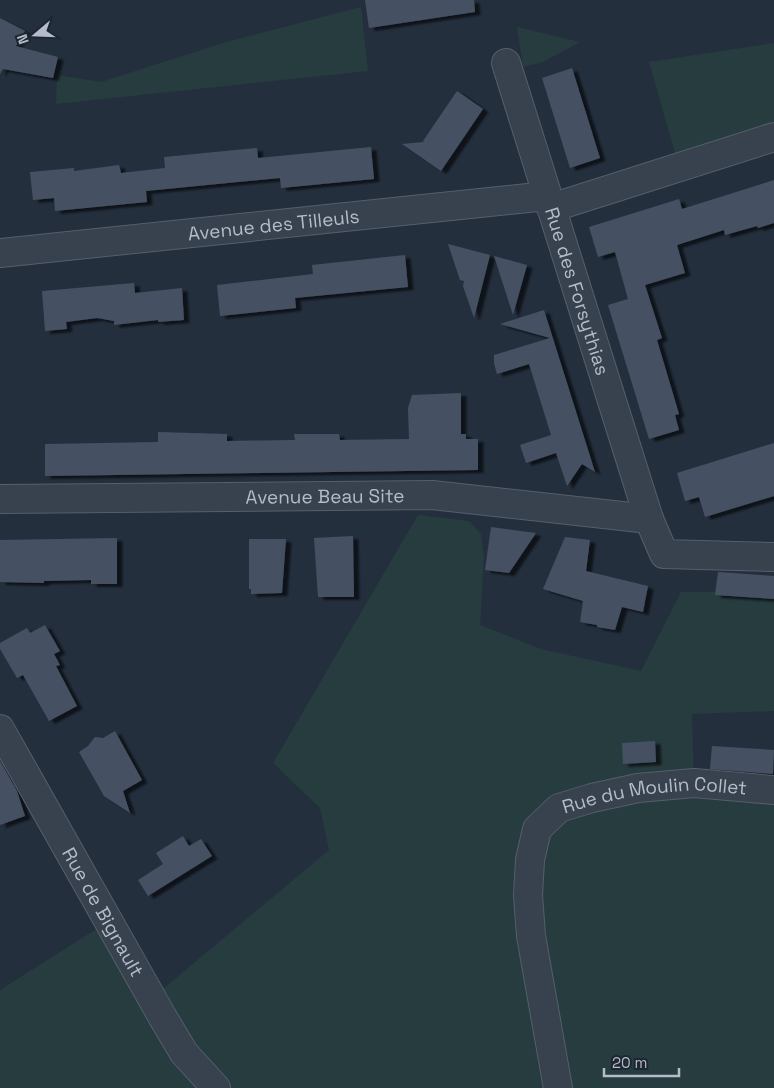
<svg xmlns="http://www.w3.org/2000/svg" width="774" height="1088" font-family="'Space Grotesk',sans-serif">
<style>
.green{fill:#263c3f}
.building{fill:#455162;filter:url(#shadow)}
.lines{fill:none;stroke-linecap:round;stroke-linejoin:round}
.minor-casing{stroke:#565f6c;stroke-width:30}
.minor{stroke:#38414e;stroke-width:28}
.labels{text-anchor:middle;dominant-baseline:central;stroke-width:4;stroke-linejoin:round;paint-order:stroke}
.street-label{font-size:19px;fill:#b4bcc9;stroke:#1d2633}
</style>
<defs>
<filter id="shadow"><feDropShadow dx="5.5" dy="3" stdDeviation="1" flood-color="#0009"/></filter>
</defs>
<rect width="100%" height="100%" fill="#242f3e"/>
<g class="green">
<polygon points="361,7 368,71 56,104 57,75 101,82 226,42"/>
<polygon points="517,27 580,42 543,62 523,67"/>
<polygon points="774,43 774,137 679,167 649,62"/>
<polygon points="418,515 469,521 481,534 484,558 480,625 541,649 641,671 681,592 721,592 774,596 774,711 692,714 694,783 774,790 774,1088 0,1088 0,990 109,921 152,998 329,850 320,808 273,763"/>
</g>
<g class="building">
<polygon points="365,0 474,0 475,12 369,28"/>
<polygon points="0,18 25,31 16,46 58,57 53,78 3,69 0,74"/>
<polygon points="572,68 600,158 570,168 542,78"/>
<polygon points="457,91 483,109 441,171 402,144 424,142 423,141"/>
<polygon points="371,147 374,179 281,188 280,178 146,191 147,202 55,211 54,198 33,200 30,172 74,168 74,171 119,165 121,173 165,168 164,157 257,148 258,158"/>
<polygon points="774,180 774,223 758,228 757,226 725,235 724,230 677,245 685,273 645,285 662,338 657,340 679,414 675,415 679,430 649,439 608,305 628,299 615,252 598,257 589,227 679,199 682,209"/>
<polygon points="448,244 490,255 474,318 463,286 464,281 460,280"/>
<polygon points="405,255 408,287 295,298 296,308 220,316 217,285 313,274 312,265"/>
<polygon points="494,256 527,265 513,315"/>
<polygon points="134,283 135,293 182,288 184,320 158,322 158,320 114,325 114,321 97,318 66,322 67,329 45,331 42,291"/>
<polygon points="544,310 595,472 582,464 567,486 556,453 526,463 520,445 551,435 529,364 497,374 494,363 494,355 550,338 500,324"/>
<polygon points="461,393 461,434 466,434 466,439 478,439 478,470 45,476 45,444 158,442 158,432 227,434 227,441 295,440 294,434 339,434 340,440 409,439 408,408 412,395"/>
<polygon points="774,443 774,496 705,517 699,497 685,501 677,473"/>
<polygon points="491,527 536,533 509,573 485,570"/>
<polygon points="353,536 354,597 318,597 314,538"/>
<polygon points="565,537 590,540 586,571 648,586 643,612 622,607 615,630 597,627 597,625 580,622 583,601 543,589"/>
<polygon points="117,538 117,584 91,584 91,580 44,581 44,583 0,582 0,540"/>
<polygon points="249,539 286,539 282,593 251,594 251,589 249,589"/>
<polygon points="718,572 774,576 774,599 715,595"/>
<polygon points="45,625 60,651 54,654 60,665 56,666 77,706 49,721 23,675 17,678 0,649 0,643 27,628 30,633"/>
<polygon points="115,731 142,780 123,791 130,813 104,796 79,752 88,746 95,737 103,738"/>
<polygon points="655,741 656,762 623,764 622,743"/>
<polygon points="712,746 774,750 773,774 710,769"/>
<polygon points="0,761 17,791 25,816 0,825"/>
<polygon points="183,836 189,846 201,839 212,856 148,896 138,880 163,864 156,853"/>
</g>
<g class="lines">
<g class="minor-casing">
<g id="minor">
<path id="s1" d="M506,63L649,519L664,554L774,557"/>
<polyline points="551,208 774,137"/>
<path id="s2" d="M0,253L547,196"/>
<path id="s3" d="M0,499L432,495L649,519"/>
<path id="s4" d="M0,729L162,1016L184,1053L216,1088"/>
<path id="s5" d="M558,1088L531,936L528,895L530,860L537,829L559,808L592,798L638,788L694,783L774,790"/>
</g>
</g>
<use href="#minor" class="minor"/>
</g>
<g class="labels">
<g class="street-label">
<text stroke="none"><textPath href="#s2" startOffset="275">Avenue des Tilleuls</textPath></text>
<text stroke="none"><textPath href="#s1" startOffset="239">Rue des Forsythias</textPath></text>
<text stroke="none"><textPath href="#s3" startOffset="325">Avenue Beau Site</textPath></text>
<text stroke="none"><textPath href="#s5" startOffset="390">Rue du Moulin Collet</textPath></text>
<text stroke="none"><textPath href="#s4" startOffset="210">Rue de Bignault</textPath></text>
</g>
</g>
<g transform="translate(35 35) rotate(251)" stroke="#1d2633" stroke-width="4" paint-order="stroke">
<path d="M0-4L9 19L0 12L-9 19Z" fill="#b4bcc9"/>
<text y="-8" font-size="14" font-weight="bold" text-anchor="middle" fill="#b4bcc9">N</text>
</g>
<path d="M604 1068v8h75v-8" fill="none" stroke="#b4bcc9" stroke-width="2.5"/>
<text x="612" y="1068" font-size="15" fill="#b4bcc9" stroke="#1d2633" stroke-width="4" paint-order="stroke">20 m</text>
</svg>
